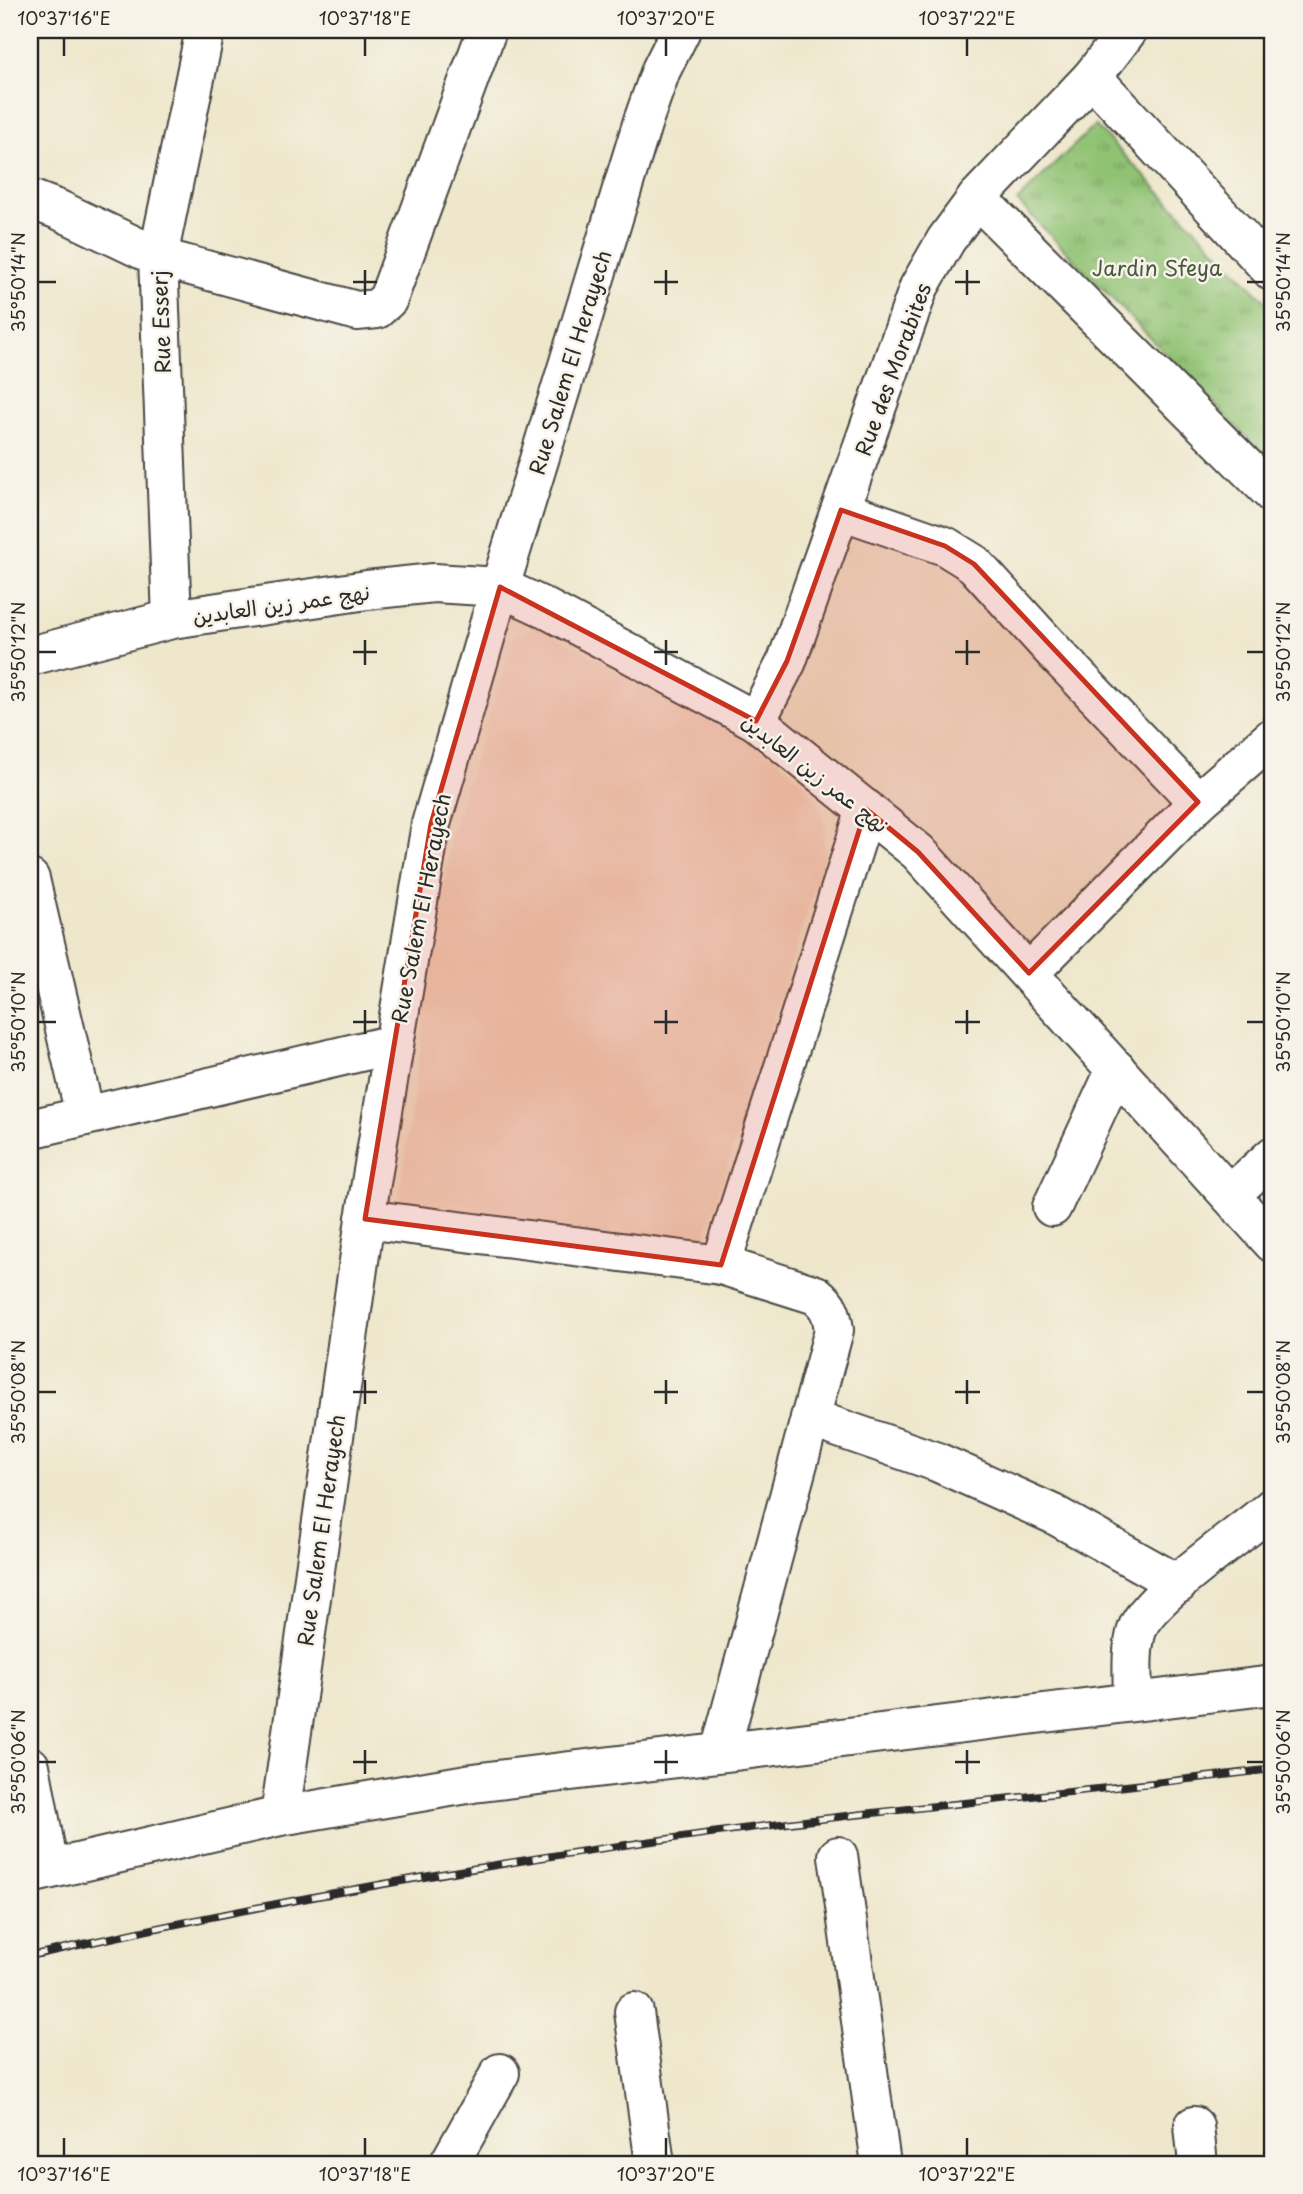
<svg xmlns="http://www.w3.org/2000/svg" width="1303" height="2194" font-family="'Playpen Sans','Playpen Sans Arabic',sans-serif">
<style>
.built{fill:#f0d5bc}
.park{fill:url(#park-tufts);stroke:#5e764f;stroke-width:2}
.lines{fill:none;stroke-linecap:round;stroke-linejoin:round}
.street-casing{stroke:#484743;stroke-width:42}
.street{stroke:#fff;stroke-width:38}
.rail-casing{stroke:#2b2b2b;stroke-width:8}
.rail{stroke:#f7f3e8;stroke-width:5;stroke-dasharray:16;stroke-linecap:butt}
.marked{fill:#c8321e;fill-opacity:0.2;stroke:#c8321e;stroke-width:5;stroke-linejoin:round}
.ticks{fill:none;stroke:#2b2b2b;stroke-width:2.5}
.labels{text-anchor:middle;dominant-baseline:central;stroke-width:5;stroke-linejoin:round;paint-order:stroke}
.park-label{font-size:21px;fill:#495841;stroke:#f7f3e8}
.street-label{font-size:21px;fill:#2b2b2b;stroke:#f7f3e8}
.neatline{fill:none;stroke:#2b2b2b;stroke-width:2.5}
.ticks-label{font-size:18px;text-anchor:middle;fill:#2b2b2b}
</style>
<defs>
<pattern id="park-tufts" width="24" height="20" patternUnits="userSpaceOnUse" patternTransform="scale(1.75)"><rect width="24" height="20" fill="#90c273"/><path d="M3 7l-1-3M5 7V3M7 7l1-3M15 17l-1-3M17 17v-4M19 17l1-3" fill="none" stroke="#769e5f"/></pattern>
</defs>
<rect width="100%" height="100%" fill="#f7f3e8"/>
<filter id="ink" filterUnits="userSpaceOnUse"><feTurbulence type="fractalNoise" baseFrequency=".0143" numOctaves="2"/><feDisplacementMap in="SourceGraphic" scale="14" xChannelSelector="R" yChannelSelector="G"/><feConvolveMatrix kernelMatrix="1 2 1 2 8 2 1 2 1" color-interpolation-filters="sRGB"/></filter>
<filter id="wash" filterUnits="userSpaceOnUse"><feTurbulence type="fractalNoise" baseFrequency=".00686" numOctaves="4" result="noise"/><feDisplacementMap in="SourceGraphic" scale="28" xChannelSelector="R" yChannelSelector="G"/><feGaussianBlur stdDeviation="1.57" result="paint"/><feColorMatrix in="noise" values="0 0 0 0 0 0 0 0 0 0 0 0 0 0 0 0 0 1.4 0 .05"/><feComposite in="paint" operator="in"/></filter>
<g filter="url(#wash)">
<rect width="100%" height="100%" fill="#eee7cc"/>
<polygon class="built" points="537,626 775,757 801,780 819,803 825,828 824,858 701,1250 397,1209 452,830 514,637"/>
<polygon class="park" points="1095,125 1273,309 1273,464 1017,201"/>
</g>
<g filter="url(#ink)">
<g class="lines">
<g class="street-casing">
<g id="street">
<polyline points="1092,77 1273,272"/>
<polyline points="977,198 1273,494"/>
<polyline points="30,199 59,210 158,257 357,311 377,309 388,299 487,30"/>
<polyline points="841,510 945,546 974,564 1056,654 1198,802"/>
<polyline points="172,619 158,257 205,30"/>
<polyline points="30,656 172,619 367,590 434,583 500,587 543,607 756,721 918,852 1273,1243"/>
<polyline points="756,721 787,661 919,287 946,240 977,198 1092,77 1128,30"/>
<polyline points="30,879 85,1115"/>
<polyline points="1029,973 1198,802 1273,737"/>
<polyline points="30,1129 394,1044"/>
<polyline points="1230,1195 1273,1156"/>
<polyline points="1052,1207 1116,1069"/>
<polyline points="365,1219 721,1265 866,809"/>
<polyline points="810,1418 937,1462 1053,1514 1178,1584"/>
<path d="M1133,1701C1133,1678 1130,1652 1137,1630C1146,1598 1244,1533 1273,1507"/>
<path d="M720,1752L834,1330C832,1314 829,1305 816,1295L721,1265"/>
<polyline points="30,1766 49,1868"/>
<polyline points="280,1816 365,1219 431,824 500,587 643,121 661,70 681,30"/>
<polyline points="838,1856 881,2164"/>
<polyline points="30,1874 280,1816 473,1783 1273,1685"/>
<polyline points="634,2012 655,2164"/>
<polyline points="1194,2126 1198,2164"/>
<polyline points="449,2164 500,2073"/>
</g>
</g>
<use href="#street" class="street"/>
<g class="rail-casing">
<path id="rail" d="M30,1956C291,1896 555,1851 821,1819C971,1801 1123,1788 1273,1769"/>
</g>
<use href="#rail" class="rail"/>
</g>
</g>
<path class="marked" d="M841,510L945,546L974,564L1198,802L1029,973L918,852L866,809L721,1265L365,1219L431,824L500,587L756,721L787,661Z"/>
<path class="ticks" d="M64,38V56M365,38V56M666,38V56M967,38V56M365,270V295M666,270V295M967,270V295M38,282H56M353,282H377M654,282H678M955,282H980M1247,282H1264M365,640V665M666,640V665M967,640V665M38,652H56M353,652H377M654,652H678M955,652H980M1247,652H1264M365,1010V1034M666,1010V1034M967,1010V1034M38,1022H56M353,1022H377M654,1022H678M955,1022H980M1247,1022H1264M365,1380V1404M666,1380V1404M967,1380V1404M38,1392H56M353,1392H377M654,1392H678M955,1392H980M1247,1392H1264M365,1750V1774M666,1750V1774M967,1750V1774M38,1762H56M353,1762H377M654,1762H678M955,1762H980M1247,1762H1264M64,2138V2156M365,2138V2156M666,2138V2156M967,2138V2156"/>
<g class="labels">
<g class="park-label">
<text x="1157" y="267">Jardin Sfeya</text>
</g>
<g class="street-label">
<text transform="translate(160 322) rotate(-92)">Rue Esserj</text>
<text transform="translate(569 362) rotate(-73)">Rue Salem El Herayech</text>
<text transform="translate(892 369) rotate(-70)">Rue des Morabites</text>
<text transform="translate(281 603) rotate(-8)">نهج عمر زين العابدين</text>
<text transform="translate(816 772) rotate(38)">نهج عمر زين العابدين</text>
<text transform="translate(420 908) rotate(-79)">Rue Salem El Herayech</text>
<text transform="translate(320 1530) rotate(-82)">Rue Salem El Herayech</text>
</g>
</g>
<rect width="1303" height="2194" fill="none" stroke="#f7f3e8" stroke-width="77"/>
<rect x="38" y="38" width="1226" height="2118" class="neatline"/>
<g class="ticks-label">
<text x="64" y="25">10°37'16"E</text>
<text x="365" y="25">10°37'18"E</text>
<text x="666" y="25">10°37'20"E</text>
<text x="967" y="25">10°37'22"E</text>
<text transform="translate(19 282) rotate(-90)" y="6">35°50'14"N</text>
<text transform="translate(1284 282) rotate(-90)" y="6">35°50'14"N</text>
<text transform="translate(19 652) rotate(-90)" y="6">35°50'12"N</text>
<text transform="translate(1284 652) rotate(-90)" y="6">35°50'12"N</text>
<text transform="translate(19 1022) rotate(-90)" y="6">35°50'10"N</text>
<text transform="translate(1284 1022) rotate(-90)" y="6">35°50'10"N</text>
<text transform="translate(19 1392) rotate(-90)" y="6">35°50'08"N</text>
<text transform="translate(1284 1392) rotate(-90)" y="6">35°50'08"N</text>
<text transform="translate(19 1762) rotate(-90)" y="6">35°50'06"N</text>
<text transform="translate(1284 1762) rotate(-90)" y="6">35°50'06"N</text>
<text x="64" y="2181">10°37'16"E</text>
<text x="365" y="2181">10°37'18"E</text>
<text x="666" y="2181">10°37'20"E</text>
<text x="967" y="2181">10°37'22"E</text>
</g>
</svg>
